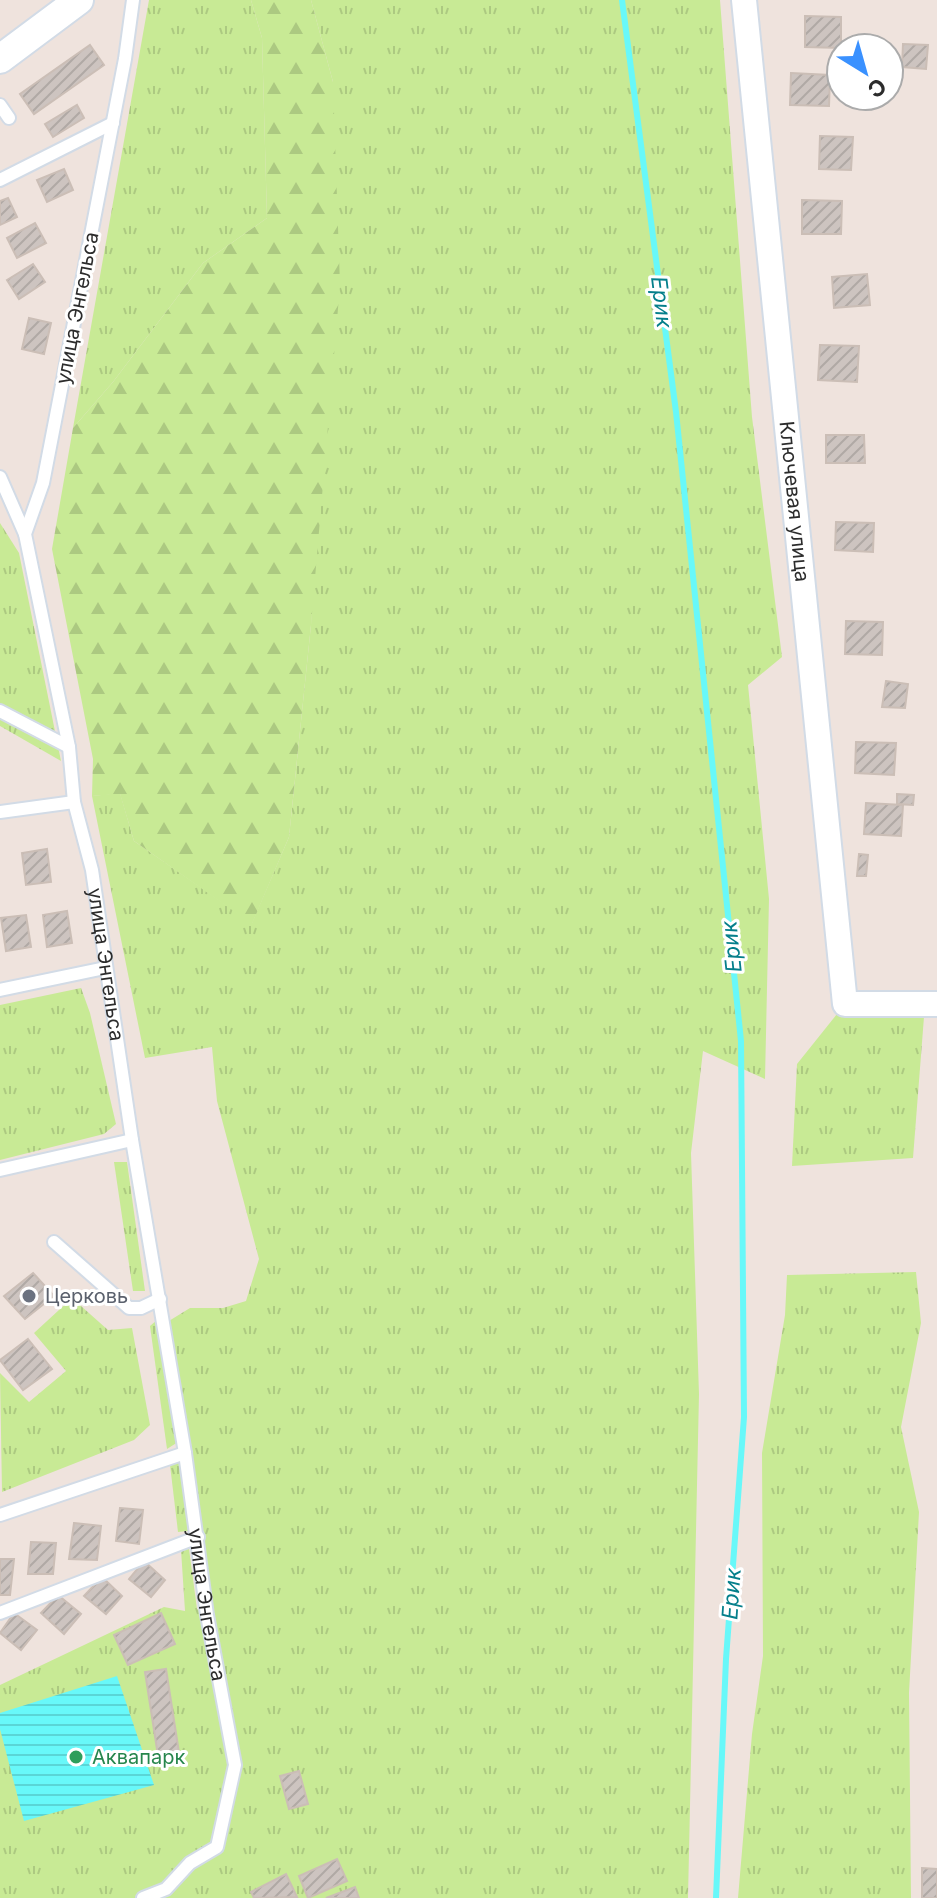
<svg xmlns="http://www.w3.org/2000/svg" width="937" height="1898" font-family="Inter,sans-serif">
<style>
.grass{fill:url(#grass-tufts)}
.forest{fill:url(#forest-firs)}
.water{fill:url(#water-rules)}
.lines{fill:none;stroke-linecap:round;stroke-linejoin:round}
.stream{stroke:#68f8f9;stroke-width:6}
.building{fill:url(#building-hatch);stroke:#cbbeb6;stroke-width:2}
.service-casing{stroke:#d2dbe6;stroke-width:16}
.minor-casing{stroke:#d2dbe6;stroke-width:28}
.tertiary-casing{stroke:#d2dbe6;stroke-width:32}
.service{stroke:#fff;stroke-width:12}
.minor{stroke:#fff;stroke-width:24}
.tertiary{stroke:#fff;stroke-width:28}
.worship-dot{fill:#6b7280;stroke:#fff;stroke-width:3}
.leisure-dot{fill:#2e9e5b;stroke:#fff;stroke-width:3}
.labels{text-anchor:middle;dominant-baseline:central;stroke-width:6;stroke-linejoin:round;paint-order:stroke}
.street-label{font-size:20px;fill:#2c2c2c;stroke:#fff}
.worship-label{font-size:20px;fill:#5b616d;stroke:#fff;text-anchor:start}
.leisure-label{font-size:20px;fill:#27864d;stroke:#fff;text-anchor:start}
.water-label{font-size:22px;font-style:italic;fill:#057f8b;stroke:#fff}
</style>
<defs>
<pattern id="grass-tufts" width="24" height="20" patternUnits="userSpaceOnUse" patternTransform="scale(2)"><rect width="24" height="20" fill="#c8ea95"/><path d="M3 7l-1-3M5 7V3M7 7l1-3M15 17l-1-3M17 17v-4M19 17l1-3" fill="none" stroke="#acc981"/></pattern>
<pattern id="forest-firs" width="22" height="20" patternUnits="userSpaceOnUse" patternTransform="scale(2)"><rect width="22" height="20" fill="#c8ea95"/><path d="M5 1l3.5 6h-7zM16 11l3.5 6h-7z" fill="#acc981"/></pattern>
<pattern id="water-rules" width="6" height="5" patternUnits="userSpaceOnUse" patternTransform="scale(2)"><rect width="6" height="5" fill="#68f8f9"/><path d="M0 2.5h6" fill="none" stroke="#5ad5d6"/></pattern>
<pattern id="building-hatch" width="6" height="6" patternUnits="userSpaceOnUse" patternTransform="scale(2)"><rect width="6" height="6" fill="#cdc4c0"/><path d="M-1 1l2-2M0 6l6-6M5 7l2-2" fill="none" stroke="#b0a9a5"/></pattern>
</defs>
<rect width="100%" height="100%" fill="#efe3dd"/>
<g class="grass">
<polygon points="149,0 251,0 262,38 267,218 203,263 113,382 73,428"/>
<polygon points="311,0 720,0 752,417 782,657 748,685 769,899 765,1079 703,1051 691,1153 699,1394 688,1898 0,1898 0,1685 164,1607 185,1611 181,1550 189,1549 197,1609 206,1614 164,1324 190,1308 223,1308 246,1301 259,1259 217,1101 212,1047 145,1058 92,796 120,793 134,841 252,923 289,837 311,625 333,82"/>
<polygon points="0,523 19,553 61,761 0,726"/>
<polygon points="81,988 90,1013 116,1124 104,1134 0,1160 0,1005"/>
<polygon points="845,1004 925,1004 913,1158 792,1166 797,1064"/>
<polygon points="114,1162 127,1162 145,1291 133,1291"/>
<polygon points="916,1272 921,1323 901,1427 919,1512 909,1693 911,1898 738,1898 752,1734 763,1656 762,1453 785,1315 787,1275"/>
<polygon points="72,1298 108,1330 132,1328 150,1425 134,1440 2,1492 0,1373 29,1402 66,1371 34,1333"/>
<polygon points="157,1320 178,1442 167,1449 150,1326"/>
<polygon points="180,1461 188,1531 178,1532 170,1465"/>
</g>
<polygon class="forest" points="251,0 311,0 333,82 340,285 311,625 289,837 252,924 134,841 120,794 92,796 93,759 52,549 73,428 113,382 203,263 267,218 262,38"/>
<polygon class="water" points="117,1676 154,1785 24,1821 0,1729 0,1713"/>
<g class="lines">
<polyline class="stream" points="622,0 676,412 741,1041 744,1417 726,1659 716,1898"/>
</g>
<g class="building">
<polygon points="805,16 841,17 841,48 805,47"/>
<polygon points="903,44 928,45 926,69 902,67"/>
<polygon points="90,45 104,65 34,114 20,94"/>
<polygon points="791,73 830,75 829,106 790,105"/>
<polygon points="77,105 84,118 53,137 45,124"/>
<polygon points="820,136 853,137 851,170 819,169"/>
<polygon points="64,169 73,190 47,202 37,180"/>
<polygon points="8,198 17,217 0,225 0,201"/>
<polygon points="802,200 842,201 841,234 802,234"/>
<polygon points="35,223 46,243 17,258 7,238"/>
<polygon points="33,264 45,282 19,299 7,280"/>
<polygon points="867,274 870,305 834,308 832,277"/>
<polygon points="29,318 51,323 44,354 22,349"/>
<polygon points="820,345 859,346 857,382 818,380"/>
<polygon points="826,435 864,435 865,463 826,463"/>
<polygon points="836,522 874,523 873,552 835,550"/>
<polygon points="846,621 883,622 882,655 845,654"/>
<polygon points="886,681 908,684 905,708 882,707"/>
<polygon points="856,742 896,743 894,775 855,773"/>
<polygon points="897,794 914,795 913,805 897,804"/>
<polygon points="866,803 903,805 901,836 864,834"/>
<polygon points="47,849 51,882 26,885 22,853"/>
<polygon points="859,854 868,855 866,876 857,876"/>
<polygon points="67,911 72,943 47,947 43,915"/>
<polygon points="26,915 31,947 6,951 1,918"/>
<polygon points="33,1273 54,1296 25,1319 4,1296"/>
<polygon points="28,1339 52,1369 23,1390 0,1360"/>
<polygon points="120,1508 143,1510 139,1544 116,1541"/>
<polygon points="74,1523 101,1526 97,1560 69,1559"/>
<polygon points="31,1542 56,1543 53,1574 28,1574"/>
<polygon points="0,1559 14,1559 10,1595 0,1595"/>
<polygon points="144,1561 165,1580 151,1597 129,1579"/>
<polygon points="102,1577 122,1596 106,1614 84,1596"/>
<polygon points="58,1595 81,1614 64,1634 41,1613"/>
<polygon points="14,1613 37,1630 21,1650 0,1633"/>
<polygon points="161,1613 175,1644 128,1665 114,1635"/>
<polygon points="166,1669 180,1759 159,1762 145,1672"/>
<polygon points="299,1771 308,1804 289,1809 280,1776"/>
<polygon points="337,1859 347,1881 308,1898 299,1876"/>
<polygon points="922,1868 937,1869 937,1898 922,1898"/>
<polygon points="286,1874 297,1897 254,1898 251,1892"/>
<polygon points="355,1887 359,1898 326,1898"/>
</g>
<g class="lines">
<g class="service-casing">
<g id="service">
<path id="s1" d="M133,0L125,59L43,483L25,534L69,747L74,802L92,870L132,1140L185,1453L207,1615L235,1765L217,1847L190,1863L166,1889L143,1898"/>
<polyline points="0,105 9,118"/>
<polyline points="0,180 113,123"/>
<polyline points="0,477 25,534"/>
<polyline points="0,711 69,747"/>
<polyline points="0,812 74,802"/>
<polyline points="0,990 105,968"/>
<polyline points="0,1170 132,1140"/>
<polyline points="54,1242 129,1308 141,1308 160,1299"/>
<polyline points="0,1515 185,1453"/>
<polyline points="0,1613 198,1537"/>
</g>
</g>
<g class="minor-casing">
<g id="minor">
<path id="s2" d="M744,0L845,1004H937"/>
</g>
</g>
<g class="tertiary-casing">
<polyline id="tertiary" points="0,59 79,0"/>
</g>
<use href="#service" class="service"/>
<use href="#minor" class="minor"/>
<use href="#tertiary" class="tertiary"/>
</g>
<circle class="worship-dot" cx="29" cy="1296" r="8"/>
<circle class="leisure-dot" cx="76" cy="1757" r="8"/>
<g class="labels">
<g class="street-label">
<text transform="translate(77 308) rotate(-79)">улица Энгельса</text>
<text stroke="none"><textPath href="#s2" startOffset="504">Ключевая улица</textPath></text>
<text stroke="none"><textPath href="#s1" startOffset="984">улица Энгельса</textPath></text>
<text stroke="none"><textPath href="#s1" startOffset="1632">улица Энгельса</textPath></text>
</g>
<g class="worship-label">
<text x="45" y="1296">Церковь</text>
</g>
<g class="leisure-label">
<text x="92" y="1757">Аквапарк</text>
</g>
<g class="water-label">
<text transform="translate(662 302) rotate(83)">Ерик</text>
<text transform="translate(731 947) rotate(-96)">Ерик</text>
<text transform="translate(731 1594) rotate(-86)">Ерик</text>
</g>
</g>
<g transform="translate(865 72) rotate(143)"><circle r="38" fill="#ffffff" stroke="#ababab" stroke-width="2"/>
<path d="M0-6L14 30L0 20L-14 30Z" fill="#3a91ff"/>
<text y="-12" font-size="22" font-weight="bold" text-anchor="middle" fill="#2c2c2c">С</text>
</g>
</svg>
